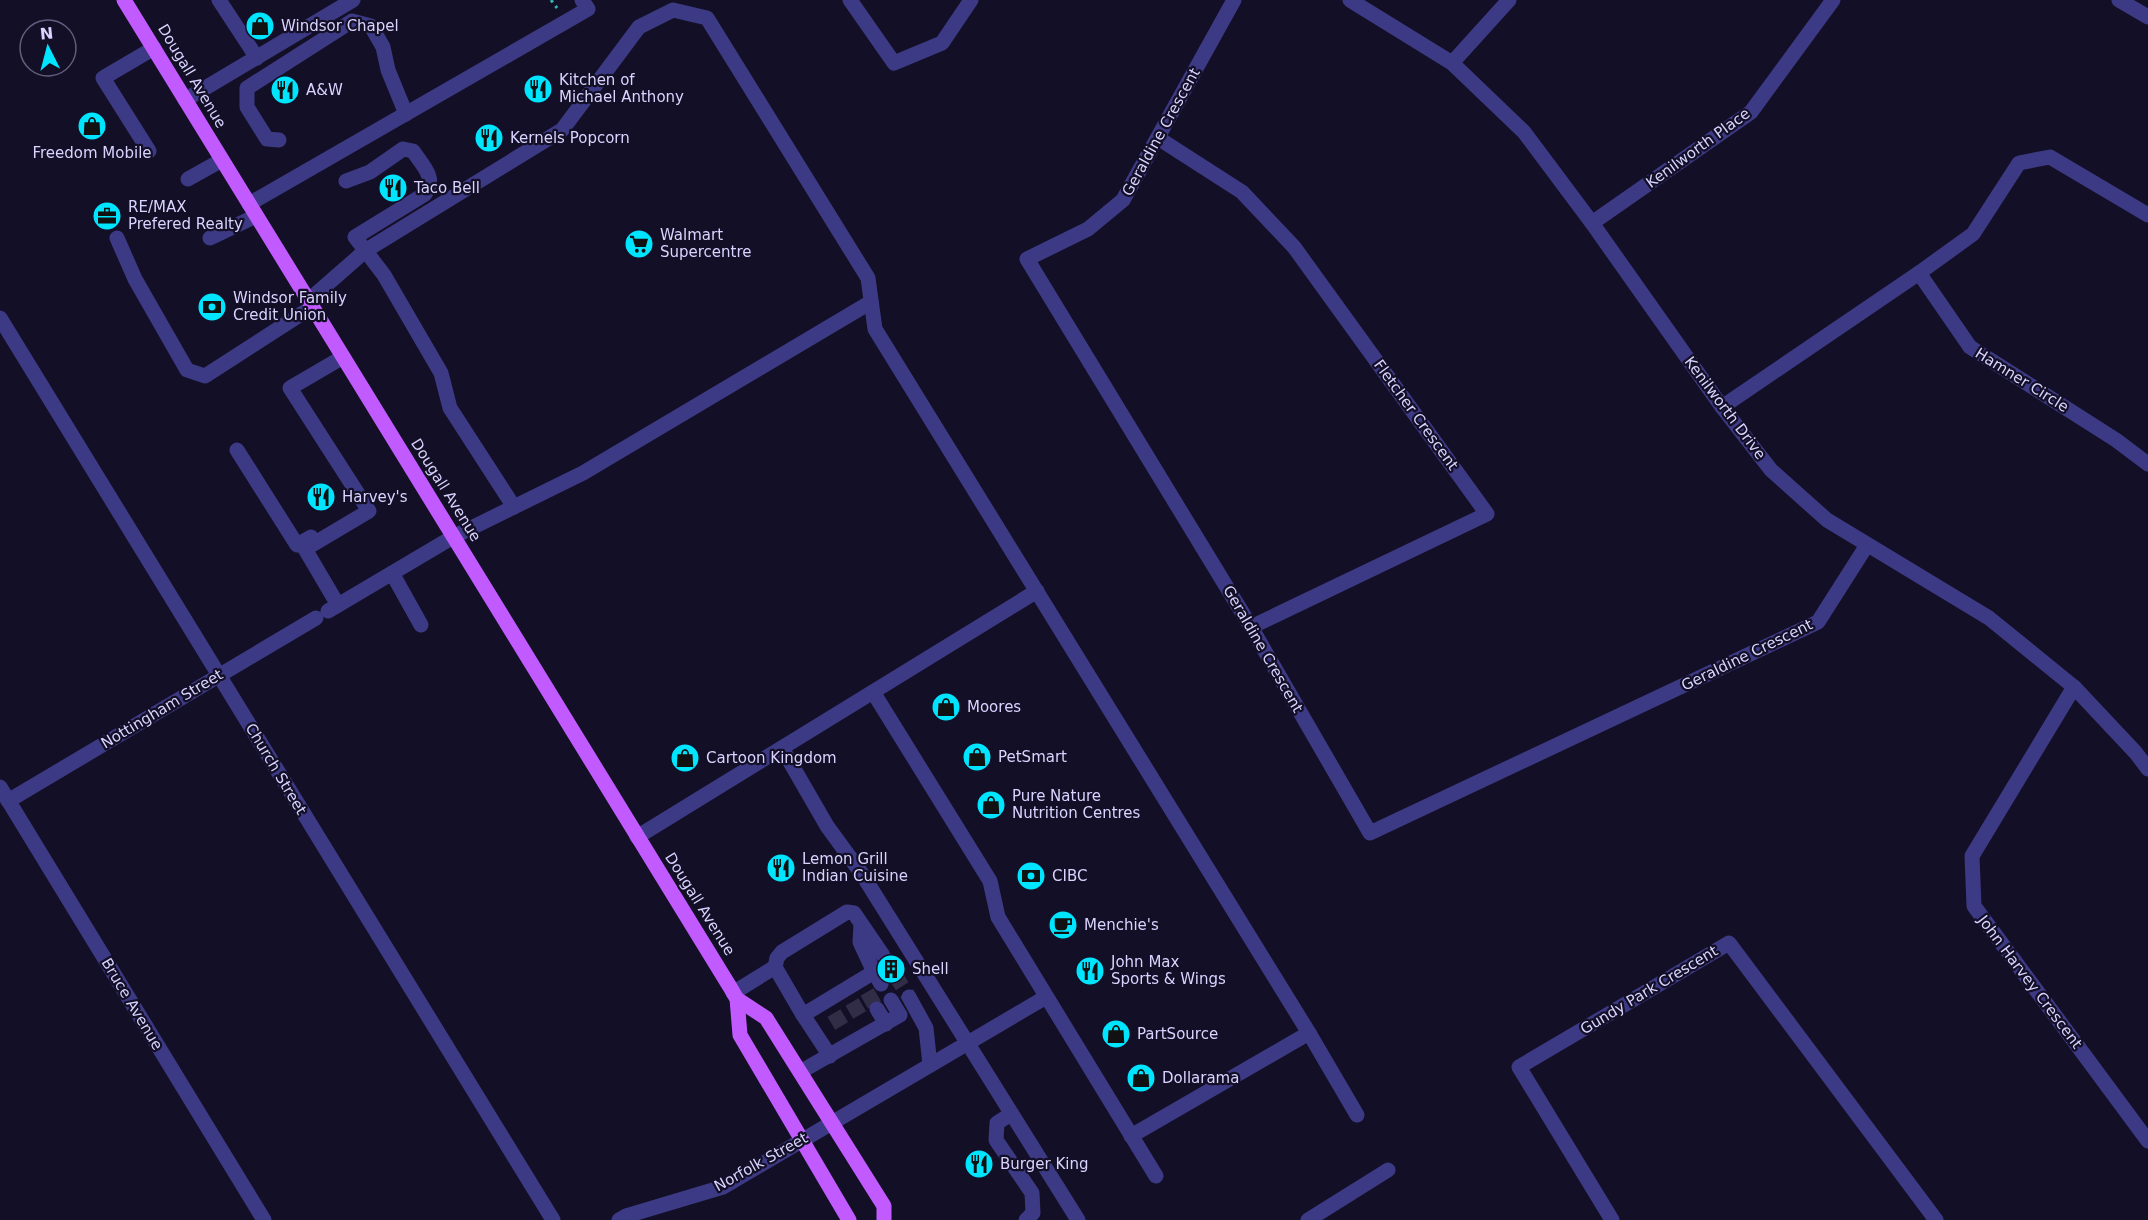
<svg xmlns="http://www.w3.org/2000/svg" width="2148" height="1220" font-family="'DejaVu Sans',sans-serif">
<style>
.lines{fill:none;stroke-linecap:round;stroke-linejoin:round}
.minor-tunnel{stroke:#312d47;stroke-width:15;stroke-dasharray:15 8;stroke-linecap:butt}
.path{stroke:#2fb8b0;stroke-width:3;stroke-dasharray:3 4.5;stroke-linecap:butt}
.minor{stroke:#3d3a85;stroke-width:15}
.major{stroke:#c25bff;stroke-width:15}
.labels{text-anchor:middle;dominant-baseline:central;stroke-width:4.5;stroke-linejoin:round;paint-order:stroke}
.poi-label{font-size:15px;fill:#d9d4ff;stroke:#130f26;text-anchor:start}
.street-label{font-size:15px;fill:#d9d4ff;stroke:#130f26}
</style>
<rect width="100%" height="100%" fill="#130f26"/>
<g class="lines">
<g class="minor-tunnel">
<polyline points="882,954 909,997"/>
<polyline points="867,992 877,1009"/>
<polyline points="852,1002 862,1019"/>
<polyline points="834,1013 844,1030"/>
</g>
<polyline class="path" points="551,0 557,8"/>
<g class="minor">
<polyline points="219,0 257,58"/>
<polyline points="850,0 894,63 942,43 971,0"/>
<polyline points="1234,0 1123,200 1088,229 1027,259 1251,627 1370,833 1818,622 1867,545"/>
<polyline points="1350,0 1452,63 1524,132 1592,223 1722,407 1771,470 1827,520 1989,618 2074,687 2136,753 2148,769"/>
<polyline points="2119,0 2148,17"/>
<polyline points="1452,63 1509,0"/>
<polyline points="185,100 353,0"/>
<polyline points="1158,138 1242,192 1294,247 1487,514 1251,627"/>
<polyline points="279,140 267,139 247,107 247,88 352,21 371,26 383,47 388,70 406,114"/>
<polyline points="149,151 103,78 154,48"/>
<polyline points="188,179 222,160"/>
<path d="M346,181L370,172L403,149L413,151C423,166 437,178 425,194L355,237L384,275L441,373L450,408L514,507"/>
<polyline points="249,204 588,9 582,0"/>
<polyline points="1592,223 1751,112 1833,0"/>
<polyline points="117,238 135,279 187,370 205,376 312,307"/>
<polyline points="210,238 256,216"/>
<polyline points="1919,273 1970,347 2116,440 2148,464"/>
<polyline points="308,301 365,251 562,130 639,27 673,10 707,18 868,278 875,329 1309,1033 1131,1136"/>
<polyline points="0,318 553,1220"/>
<polyline points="1722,407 1919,273 1973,234 2019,163 2050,157 2148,215"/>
<polyline points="237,450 297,545 311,537"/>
<polyline points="392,573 421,625"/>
<polyline points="338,605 305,549 369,511 290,388 343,357"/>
<polyline points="328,611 453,537 583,473 871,302"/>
<polyline points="2074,687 1972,856 1974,906 2148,1141"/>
<polyline points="873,692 990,881 998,917 1156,1176"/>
<polyline points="782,748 827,826 862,874 1078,1220"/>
<polyline points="0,787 264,1220"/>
<polyline points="8,801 316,618"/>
<polyline points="637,837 1037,591"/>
<polyline points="861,924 860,942 874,972"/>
<polyline points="775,967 777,958 782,952 847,912 854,913 882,954"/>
<polyline points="733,993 775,967 803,1015"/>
<polyline points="909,997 926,1028 930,1065"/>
<polyline points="877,1009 886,1024"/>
<polyline points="1309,1033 1357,1115"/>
<polyline points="830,1056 803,1015 874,972 881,984"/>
<polyline points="800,1072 900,1015 891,1000"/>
<polyline points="1011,1114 997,1123 996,1140 1032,1193 1033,1213 1026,1220"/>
<polyline points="619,1220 626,1216 723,1187 1046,997"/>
<polyline points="1308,1220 1388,1170"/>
<polyline points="1612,1220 1519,1067 1729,943 1936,1220"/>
</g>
<g class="major">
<polyline points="124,0 730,987 737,999 740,1035 849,1220"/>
<polyline points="737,999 766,1018 884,1206 884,1220"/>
</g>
</g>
<defs>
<g id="shop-disc" transform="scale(1.5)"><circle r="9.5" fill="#00e5ff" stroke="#130f26"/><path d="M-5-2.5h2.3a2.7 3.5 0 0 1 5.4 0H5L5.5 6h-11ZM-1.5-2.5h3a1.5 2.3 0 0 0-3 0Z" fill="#111"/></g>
<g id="restaurant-disc" transform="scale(1.5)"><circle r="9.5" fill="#00e5ff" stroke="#130f26"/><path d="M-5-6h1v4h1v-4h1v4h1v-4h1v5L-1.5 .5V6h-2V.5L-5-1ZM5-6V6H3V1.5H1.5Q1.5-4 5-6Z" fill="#111"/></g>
<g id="office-disc" transform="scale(1.5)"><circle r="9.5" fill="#00e5ff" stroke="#130f26"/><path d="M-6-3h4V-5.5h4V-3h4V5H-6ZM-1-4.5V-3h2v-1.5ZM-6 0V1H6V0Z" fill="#111"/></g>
<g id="supermarket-disc" transform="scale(1.5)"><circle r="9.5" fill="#00e5ff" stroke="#130f26"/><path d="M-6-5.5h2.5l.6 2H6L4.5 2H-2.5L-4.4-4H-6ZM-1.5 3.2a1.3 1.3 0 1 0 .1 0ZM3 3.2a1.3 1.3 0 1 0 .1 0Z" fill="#111"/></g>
<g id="bank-disc" transform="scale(1.5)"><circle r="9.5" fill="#00e5ff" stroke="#130f26"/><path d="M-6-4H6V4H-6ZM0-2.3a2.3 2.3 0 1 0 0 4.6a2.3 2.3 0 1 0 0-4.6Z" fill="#111"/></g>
<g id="cafe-disc" transform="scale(1.5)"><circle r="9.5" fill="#00e5ff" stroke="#130f26"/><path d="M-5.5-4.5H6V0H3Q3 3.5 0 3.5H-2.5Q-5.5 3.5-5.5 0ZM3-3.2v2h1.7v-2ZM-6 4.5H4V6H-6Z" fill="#111"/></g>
<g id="building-disc" transform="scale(1.5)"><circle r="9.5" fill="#00e5ff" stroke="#130f26"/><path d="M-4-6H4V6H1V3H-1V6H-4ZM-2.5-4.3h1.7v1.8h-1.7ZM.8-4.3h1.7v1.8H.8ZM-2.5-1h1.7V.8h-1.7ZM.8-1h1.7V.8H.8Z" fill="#111"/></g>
</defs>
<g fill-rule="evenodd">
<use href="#shop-disc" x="260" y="26"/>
<use href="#restaurant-disc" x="538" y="89"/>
<use href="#restaurant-disc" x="285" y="90"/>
<use href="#shop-disc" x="92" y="126"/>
<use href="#restaurant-disc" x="489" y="138"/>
<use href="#restaurant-disc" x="393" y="188"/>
<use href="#office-disc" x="107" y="216"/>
<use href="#supermarket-disc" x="639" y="244"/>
<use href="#bank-disc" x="212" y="307"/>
<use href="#restaurant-disc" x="321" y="497"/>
<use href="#shop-disc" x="946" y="707"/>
<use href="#shop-disc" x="977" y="757"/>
<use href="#shop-disc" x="685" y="758"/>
<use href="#shop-disc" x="991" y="805"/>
<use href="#restaurant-disc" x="781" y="868"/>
<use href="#bank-disc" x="1031" y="876"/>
<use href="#cafe-disc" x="1063" y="925"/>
<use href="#building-disc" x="891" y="969"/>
<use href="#restaurant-disc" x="1090" y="971"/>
<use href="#shop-disc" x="1116" y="1034"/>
<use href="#shop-disc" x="1141" y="1078"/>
<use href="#restaurant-disc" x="979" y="1164"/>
</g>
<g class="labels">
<g class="poi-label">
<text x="281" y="26">Windsor Chapel</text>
<text x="559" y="80">Kitchen of<tspan x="559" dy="17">Michael Anthony</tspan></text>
<text x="306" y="90">A&amp;W</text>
<text x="510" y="138">Kernels Popcorn</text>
<text x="92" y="153" text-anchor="middle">Freedom Mobile</text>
<text x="414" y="188">Taco Bell</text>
<text x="128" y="207">RE/MAX<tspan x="128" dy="17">Prefered Realty</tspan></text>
<text x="660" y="235">Walmart<tspan x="660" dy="17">Supercentre</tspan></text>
<text x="233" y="298">Windsor Family<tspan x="233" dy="17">Credit Union</tspan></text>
<text x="342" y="497">Harvey's</text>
<text x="967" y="707">Moores</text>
<text x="998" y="757">PetSmart</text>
<text x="706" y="758">Cartoon Kingdom</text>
<text x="1012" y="796">Pure Nature<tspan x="1012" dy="17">Nutrition Centres</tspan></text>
<text x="802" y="859">Lemon Grill<tspan x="802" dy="17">Indian Cuisine</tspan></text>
<text x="1052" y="876">CIBC</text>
<text x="1084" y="925">Menchie's</text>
<text x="1111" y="962">John Max<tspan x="1111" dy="17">Sports &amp; Wings</tspan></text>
<text x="912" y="969">Shell</text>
<text x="1137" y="1034">PartSource</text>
<text x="1162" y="1078">Dollarama</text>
<text x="1000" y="1164">Burger King</text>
</g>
<g class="street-label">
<text transform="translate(192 76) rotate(59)">Dougall Avenue</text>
<text transform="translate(1161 132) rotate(-61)">Geraldine Crescent</text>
<text transform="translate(1698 148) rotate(-36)">Kenilworth Place</text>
<text transform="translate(2022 380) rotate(32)">Hamner Circle</text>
<text transform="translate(1725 408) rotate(53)">Kenilworth Drive</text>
<text transform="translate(1416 415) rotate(54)">Fletcher Crescent</text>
<text transform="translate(446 490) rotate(58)">Dougall Avenue</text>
<text transform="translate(1263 649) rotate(60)">Geraldine Crescent</text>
<text transform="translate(1747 655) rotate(-26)">Geraldine Crescent</text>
<text transform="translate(162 709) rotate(-31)">Nottingham Street</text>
<text transform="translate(276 769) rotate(59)">Church Street</text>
<text transform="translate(700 904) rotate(58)">Dougall Avenue</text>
<text transform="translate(2030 982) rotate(53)">John Harvey Crescent</text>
<text transform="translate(1649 990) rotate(-31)">Gundy Park Crescent</text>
<text transform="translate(132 1004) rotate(59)">Bruce Avenue</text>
<text transform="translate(761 1162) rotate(-29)">Norfolk Street</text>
</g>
</g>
<g transform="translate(48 48) rotate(354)"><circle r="28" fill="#130f26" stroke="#625e7d" stroke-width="1.5"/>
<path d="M0-4.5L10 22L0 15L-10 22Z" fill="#00e5ff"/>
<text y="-9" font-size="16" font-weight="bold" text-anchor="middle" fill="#d9d4ff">N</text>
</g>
</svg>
